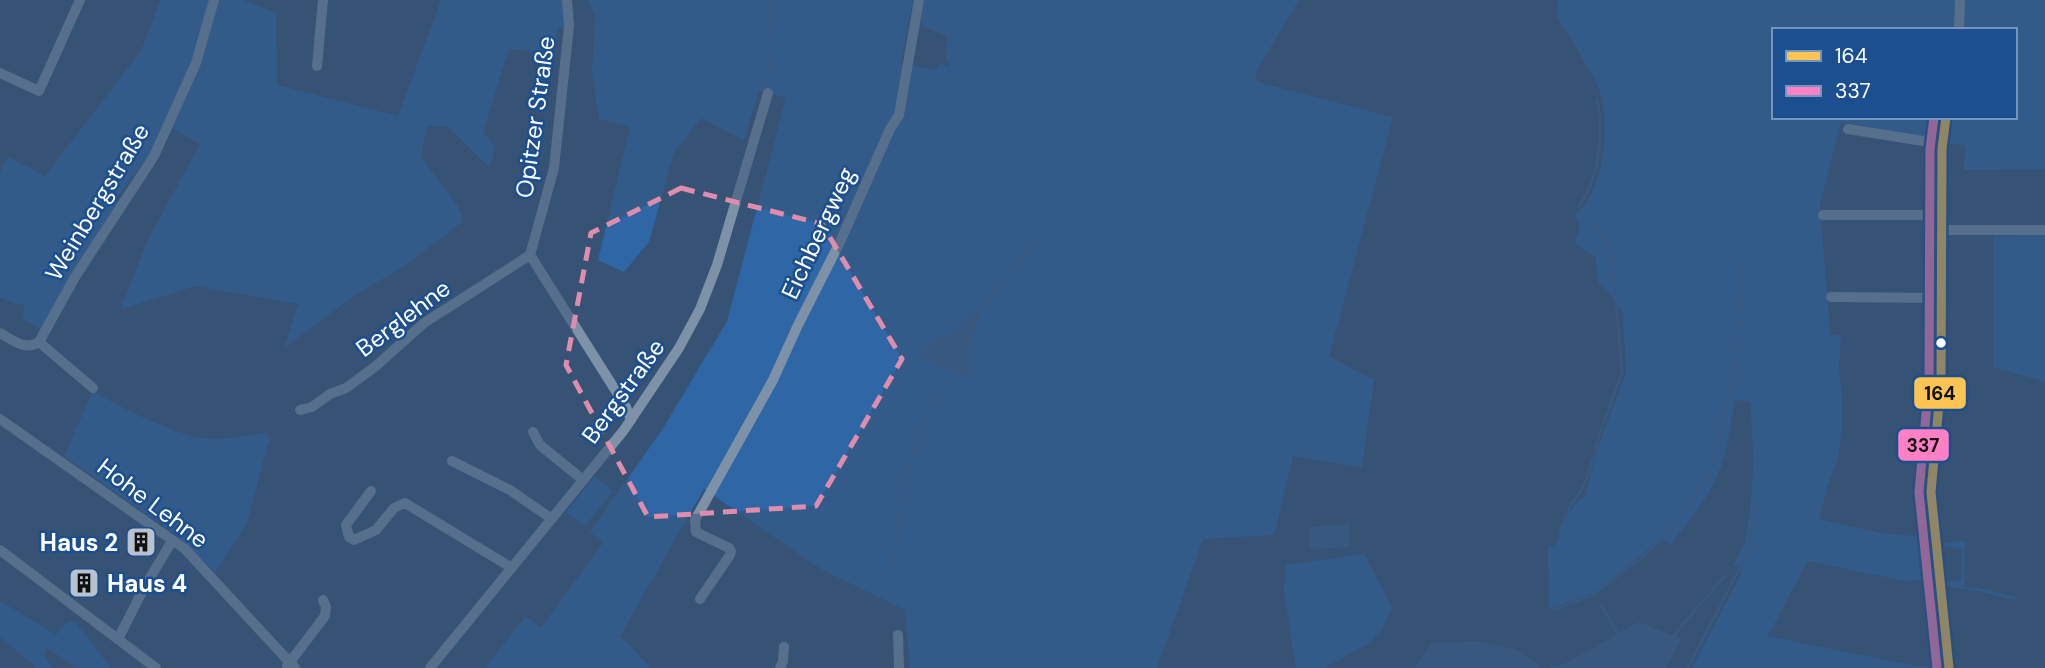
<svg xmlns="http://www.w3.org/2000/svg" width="2045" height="668" font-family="'DM Sans',sans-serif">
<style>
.green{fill:#2f66a5;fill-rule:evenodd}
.water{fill:#3b618d}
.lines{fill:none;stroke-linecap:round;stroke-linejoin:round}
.stream{stroke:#3b618d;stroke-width:2.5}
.minor{stroke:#7d92a8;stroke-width:10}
.bus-1-casing{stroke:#1b4f8f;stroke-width:14}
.bus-2-casing{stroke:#1b4f8f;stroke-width:14}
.bus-1{stroke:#fcc553;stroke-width:9}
.bus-2{stroke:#ff80c5;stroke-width:9}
.marked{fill:none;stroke:#e08cad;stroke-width:5;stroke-dasharray:14 9;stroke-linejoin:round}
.bus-dot{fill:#fff;stroke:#1b4f8f;stroke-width:2.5}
.labels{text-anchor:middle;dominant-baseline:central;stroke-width:5;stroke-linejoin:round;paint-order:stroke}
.street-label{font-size:24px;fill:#fff;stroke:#1b4f8f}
.poi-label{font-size:24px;font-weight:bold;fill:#fff;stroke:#1b4f8f;text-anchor:end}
.line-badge{stroke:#1b4f8f;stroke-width:2.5}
.pale-badge-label{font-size:19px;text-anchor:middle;font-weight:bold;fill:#111}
</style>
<rect width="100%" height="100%" fill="#365274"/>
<g class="green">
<polygon points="161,0 243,0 276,13 277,85 398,116 441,0 563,0 565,28 558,28 552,53 509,49 483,132 495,147 490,168 447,126 427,126 421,157 457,205 463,221 404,266 354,296 284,348 298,304 196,286 121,309 147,241 200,144 166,124 148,156 116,199 120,204 43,331 22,318 25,306 0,298 0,172 8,157 45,176 141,51"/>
<path d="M588,0H913L901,63L935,70L941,64L950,67L946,58L947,37C939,30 930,32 922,26L921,18L924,0H1299L1255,73L1257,82L1393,117L1329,357L1374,380L1362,467L1293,456L1274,535L1203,539L1157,668H910L905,610L821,569L704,489L620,636L651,668H485L526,616L541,628L603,543L590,532L662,430L727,321L786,98L759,90L744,140L701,118L674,152L649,242L624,272L598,260L630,127L599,119L592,72L595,16ZM975,311L980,316L972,338L927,343L953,334Z"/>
<path d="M1558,0H2045V169L1964,170L1965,145L1947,144L1952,117H2015V30H1967L1953,27L1952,30H1774V117H1934L1931,138L1841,122L1820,205L1830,335H1841L1839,367L1842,399V428L1838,457L1827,488L1819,519L1880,533L1927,537L1932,580L1905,581L1808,561C1793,586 1782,612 1767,636L1916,666L1942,668H1692L1740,576L1742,569L1734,565C1737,557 1743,548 1745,540C1755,495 1754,447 1750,402L1735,400C1730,425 1728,453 1717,476C1707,501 1686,523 1671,545L1660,538L1639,557L1593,593L1549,609L1548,545L1555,547C1562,531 1567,505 1585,497L1598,447L1626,373L1623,313L1607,290L1599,285L1595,256L1576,245L1575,240L1580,228L1575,215C1605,192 1611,120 1598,87C1590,68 1576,49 1566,30C1563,26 1559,21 1558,16C1556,12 1558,5 1558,0Z"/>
<polygon points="2020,232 2045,232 2045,382 1993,367 1993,236 2016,236"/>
<path d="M93,391C124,409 157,426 192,436C213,442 247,437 268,432L267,436H270L247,523L215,572L178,536L64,456Z"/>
<polygon points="595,476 613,491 585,526 566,512"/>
<polygon points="1965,541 1964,587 1984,589 2016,597 2015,600 1983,592 1946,586 1945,582 1961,580 1962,550 1941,545 1944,545 1944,543"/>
<polygon points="1364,554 1392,608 1383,628 1369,643 1324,668 1296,668 1284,592 1286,565"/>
<polygon points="0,601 56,635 67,622 75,622 111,668 77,668 47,648 44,654 52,668 37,668 0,637"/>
</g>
<g class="water">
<polygon points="976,310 980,315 972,338 967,377 919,359 927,343 953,334"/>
<polygon points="1349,524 1350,547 1310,549 1309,527"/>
<polygon points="1639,622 1681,639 1666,668 1549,668 1568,662"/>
<polygon points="1475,641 1515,649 1543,668 1415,668 1432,643"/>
</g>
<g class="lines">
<g class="stream">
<polyline points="1817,0 1817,2"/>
<polyline points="765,91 771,56 769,0"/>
<path d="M1582,212L1579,206C1600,177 1604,133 1597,99"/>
<polyline points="977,315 1035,240"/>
<polyline points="930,411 936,386"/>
<polyline points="1558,534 1570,506 1581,491 1589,473 1600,433 1622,373 1612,259 1605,239 1590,220"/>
<polyline points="894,572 899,501 919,436 929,415"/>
<polyline points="1594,596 1593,595 1640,559 1662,539 1708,477 1716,453 1736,360 1742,300 1743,264"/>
<polyline points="1601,605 1618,634"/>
<polyline points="1553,610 1593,595"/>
<polyline points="1674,636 1681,626 1724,577"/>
<polyline points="1688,668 1746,556 1752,533 1756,505"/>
</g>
<g class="minor">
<polyline points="567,0 569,26 554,168 530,255 626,407 631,420"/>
<polyline points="1959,30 1960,0"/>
<polyline points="317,66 323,0"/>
<polyline points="0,73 39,91 80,0"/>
<polyline points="1946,117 1942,149 1941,382 1931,492 1949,668"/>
<polyline points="1848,129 1942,144"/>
<polyline points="1823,215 1942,215"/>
<polyline points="1942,230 2045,230"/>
<polyline points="1831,297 1942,298"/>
<path d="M0,333C13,340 25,351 39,342L75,277L154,156L196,63L214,0"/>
<polyline points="39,342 93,388"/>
<polyline points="300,410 312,407 330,394 346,388 376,366 424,323 530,255"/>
<polyline points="0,419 185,549 295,668"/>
<polyline points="533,432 540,445 583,480"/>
<polyline points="452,461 510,490 552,519"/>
<polyline points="371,491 346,525 349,537 354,540 376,530 394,508 405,503 512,568"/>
<polyline points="0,550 156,668"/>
<polyline points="700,599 730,555 731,551 729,548 696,532 695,520 773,380 798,325 840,242 890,129 899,115 919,0"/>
<polyline points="898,635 899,668"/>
<polyline points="118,639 144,588 172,541"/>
<polyline points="287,666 325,616 326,607 323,600"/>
<polyline points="430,668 624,430 679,348 700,309 717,265 768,93"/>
<polyline points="780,668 783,661 784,647"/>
</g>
<g class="bus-1-casing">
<polyline id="bus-1" points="1946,117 1942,149 1941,382 1931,492 1949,668"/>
</g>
<g class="bus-2-casing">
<polyline id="bus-2" points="1934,117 1930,149 1929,381 1919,492 1937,668"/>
</g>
<use href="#bus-1" class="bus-1"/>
<use href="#bus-2" class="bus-2"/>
</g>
<path d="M0 0H2045V668H0ZM681,188L822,224L902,359L816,506L648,517L566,365L591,233Z" fill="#365274" fill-opacity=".55" fill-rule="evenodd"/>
<path class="marked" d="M681,188L822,224L902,359L816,506L648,517L566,365L591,233Z"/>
<defs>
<g id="building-square" transform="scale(1.575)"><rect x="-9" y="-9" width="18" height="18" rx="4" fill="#b9c2ce" stroke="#1b4f8f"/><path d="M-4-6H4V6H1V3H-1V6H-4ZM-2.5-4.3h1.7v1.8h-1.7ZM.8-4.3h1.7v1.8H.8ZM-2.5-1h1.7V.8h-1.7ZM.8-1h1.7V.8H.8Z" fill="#111"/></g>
</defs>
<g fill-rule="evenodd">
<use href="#building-square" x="141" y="542"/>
<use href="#building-square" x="84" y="583"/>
</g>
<circle class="bus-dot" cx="1941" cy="343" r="6"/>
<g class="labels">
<g class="street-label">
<text transform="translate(535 117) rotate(-82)">Opitzer Straße</text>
<text transform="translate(97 202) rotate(-59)">Weinbergstraße</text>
<text transform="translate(818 233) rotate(-65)">Eichbergweg</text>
<text transform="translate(403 318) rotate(-37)">Berglehne</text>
<text transform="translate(623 391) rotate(-54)">Bergstraße</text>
<text transform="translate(153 503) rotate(37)">Hohe Lehne</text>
</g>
<g class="poi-label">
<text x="118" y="542">Haus 2</text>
<text x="107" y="583" text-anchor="start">Haus 4</text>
</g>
</g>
<g class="line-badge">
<rect x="1913" y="376" width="54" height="34" rx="7" fill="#fcc553"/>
<rect x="1897" y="428" width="53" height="34" rx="7" fill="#ff80c5"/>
</g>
<g class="pale-badge-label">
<text x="1940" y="400">164</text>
<text x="1923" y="452">337</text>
</g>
<rect x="1772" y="28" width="245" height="91" fill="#1b4f8f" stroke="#7695bc" stroke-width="2"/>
<rect x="1786" y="51" width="35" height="10" fill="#fcc553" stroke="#7695bc" stroke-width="2"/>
<text x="1835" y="63" font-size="21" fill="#ffffff">164</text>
<rect x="1786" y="86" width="35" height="10" fill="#ff80c5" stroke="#7695bc" stroke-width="2"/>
<text x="1835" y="98" font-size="21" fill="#ffffff">337</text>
</svg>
